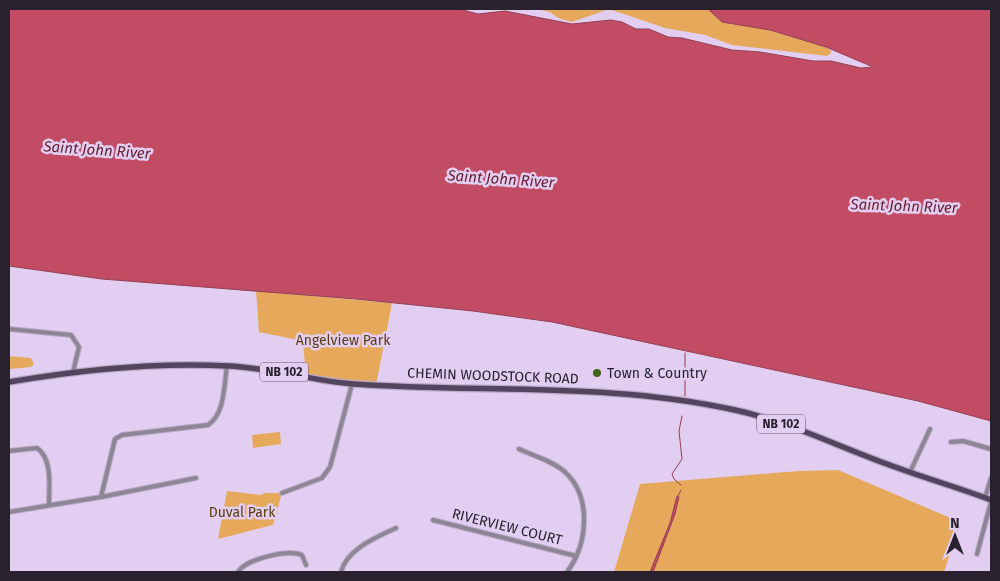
<svg xmlns="http://www.w3.org/2000/svg" width="1000" height="581" font-family="'Fira Sans',sans-serif">
<style>
.green{fill:#e6a95c}
.water{fill:#c24c64;stroke:#943f54}
.lines{fill:none;stroke-linecap:round;stroke-linejoin:round}
.stream{stroke:#943f54;stroke-width:1}
.minor-casing{stroke:#bdabca;stroke-width:6}
.primary-casing{stroke:#bdabca;stroke-width:8}
.minor{stroke:#8e8695;stroke-width:4}
.primary{stroke:#53455e;stroke-width:5.5}
.poi-dot{fill:#43651b;stroke:#e2cef1;stroke-width:2}
.labels{text-anchor:middle;dominant-baseline:central;stroke-width:5;stroke-linejoin:round;paint-order:stroke}
.shield{fill:#e2cef1;stroke:#605568;stroke-width:1}
.shield-label{font-size:12px;font-weight:bold;fill:#29212e}
.park-label{font-size:14px;fill:#5b3c10;stroke:#e2cef1}
.poi-label{font-size:14px;fill:#29212e;stroke:#e2cef1;text-anchor:start}
.street-label{font-size:14px;fill:#29212e;stroke:#e2cef1}
.water-label{font-size:15px;font-style:italic;fill:#681c2e;stroke:#e2cef1}
</style>
<rect width="100%" height="100%" fill="#e2cef1"/>
<g class="green">
<polygon points="536,9 708,9 722,22 765,29 826,47 832,52 827,56 732,45 705,35 665,28 609,9 572,22 558,18 550,12"/>
<polygon points="256,291 392,303 376,385 306,376 303,341 259,332"/>
<polygon points="9,356 31,358 34,364 31,367 9,369"/>
<polygon points="280,432 281,444 253,448 252,435"/>
<polygon points="838,470 960,522 944,572 614,572 640,484 799,471"/>
<polygon points="227,491 261,495 264,493 282,493 273,525 218,539"/>
</g>
<g class="water">
<polygon points="9,9 459,9 478,14 505,11 572,24 611,20 622,22 636,29 649,29 668,37 682,38 732,50 760,52 813,61 831,61 861,68 873,67 826,47 770,30 722,22 708,9 991,9 991,421 918,401 552,322 473,311 356,299 102,279 9,266"/>
<polygon points="677,496 679,497 675,514 653,572 650,572 670,523"/>
</g>
<g class="lines">
<g class="stream">
<polyline points="685,353 685,396"/>
<polyline points="681,485 674,479 672,474 682,459 679,431 682,416"/>
<polyline points="678,496 681,490"/>
</g>
<g class="minor-casing">
<g id="minor">
<polyline points="9,329 71,335 79,347 73,372"/>
<polyline points="951,442 963,441 991,449"/>
<path d="M519,449C534,456 553,461 565,472C592,497 588,544 567,572"/>
<path d="M9,451L37,448C53,459 49,487 49,505"/>
<polyline points="910,472 930,429"/>
<polyline points="282,493 322,478 330,467 352,384"/>
<path d="M101,497L115,439L122,435L208,425C225,414 224,385 227,366"/>
<polyline points="985,498 991,478"/>
<polyline points="9,512 101,497 196,478"/>
<polyline points="433,520 576,556"/>
<polyline points="977,554 991,502"/>
<path d="M238,572C246,559 288,549 302,555L306,565"/>
<path d="M341,572C347,549 375,538 396,528"/>
</g>
</g>
<g class="primary-casing">
<path id="primary" d="M9,382C79,370 158,362 229,366C271,368 312,381 354,384C481,393 610,382 735,410C787,421 837,446 887,464C921,477 957,487 991,500"/>
</g>
<use href="#minor" class="minor"/>
<use href="#primary" class="primary"/>
</g>
<circle class="poi-dot" cx="597" cy="373" r="5"/>
<g class="labels">
<g class="shield">
<rect x="260" y="362.5" width="48" height="19" rx="4"/>
<rect x="757" y="414.5" width="48" height="19" rx="4"/>
</g>
<g class="shield-label">
<text x="284" y="372">NB 102</text>
<text x="781" y="424">NB 102</text>
</g>
<g class="park-label">
<text x="343" y="340">Angelview Park</text>
<text x="242" y="512">Duval Park</text>
</g>
<g class="poi-label">
<text x="607" y="373">Town &amp; Country</text>
</g>
<g class="street-label">
<text transform="translate(493 376) rotate(2)">CHEMIN WOODSTOCK ROAD</text>
<text transform="translate(507 527) rotate(14)">RIVERVIEW COURT</text>
</g>
<g class="water-label">
<text transform="translate(97 150) rotate(4)">Saint John River</text>
<text transform="translate(501 179) rotate(4)">Saint John River</text>
<text transform="translate(904 206) rotate(2)">Saint John River</text>
</g>
</g>
<rect width="1000" height="581" fill="none" stroke="#29212e" stroke-width="20"/>
<g transform="translate(955 536)" stroke="#e2cef1" stroke-width="4" paint-order="stroke">
<path d="M0-4L9 19L0 12L-9 19Z" fill="#29212e"/>
<text y="-8" font-size="14" font-weight="bold" text-anchor="middle" fill="#29212e">N</text>
</g>
</svg>
